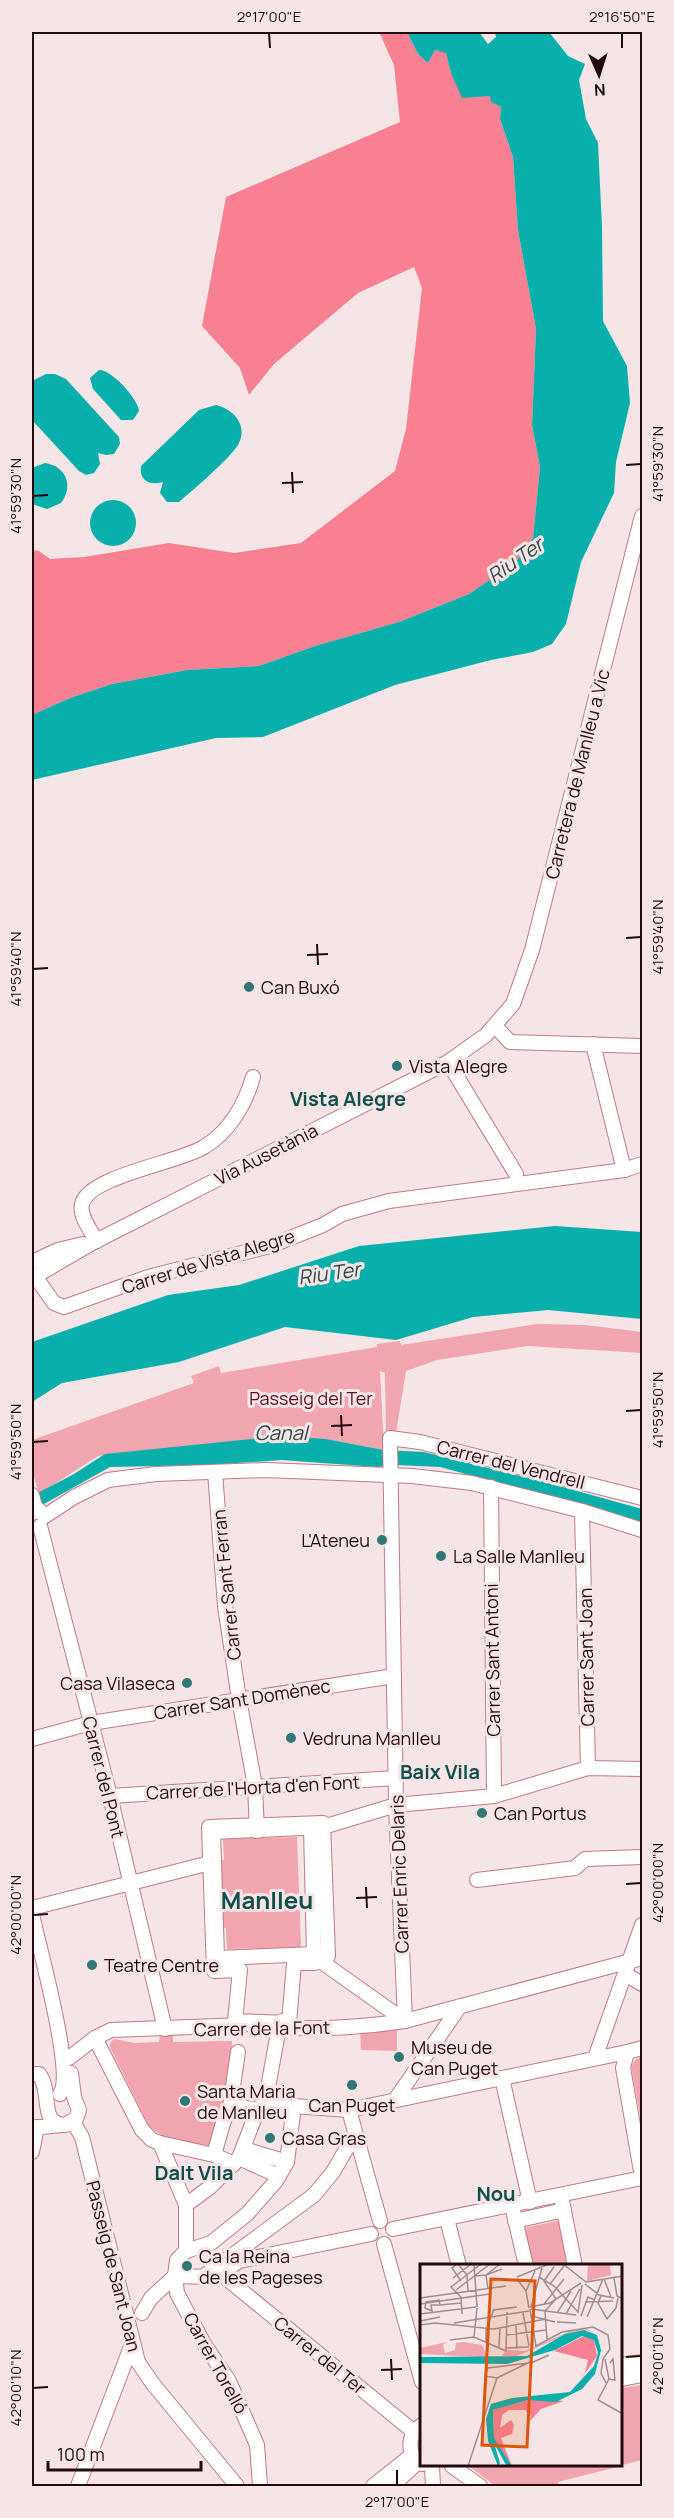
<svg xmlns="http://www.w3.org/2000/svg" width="674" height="2518" font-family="Manrope,sans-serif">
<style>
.green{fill:#f1a5ae}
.forest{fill:#f78092}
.water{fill:#09afab}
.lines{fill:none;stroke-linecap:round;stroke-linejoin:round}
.minor-casing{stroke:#c17a83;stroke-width:16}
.minor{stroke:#fff;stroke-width:14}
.ticks{fill:none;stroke:#240a0e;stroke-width:2}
.poi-dot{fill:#2f7875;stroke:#f5e5e6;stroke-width:2}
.labels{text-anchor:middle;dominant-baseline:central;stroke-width:6;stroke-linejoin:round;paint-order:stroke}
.street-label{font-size:18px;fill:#240a0e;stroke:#f5e5e6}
.poi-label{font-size:18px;fill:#240a0e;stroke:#f5e5e6;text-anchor:start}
.park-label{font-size:18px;fill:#580e21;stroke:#f5e5e6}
.water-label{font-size:20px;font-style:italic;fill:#2c4947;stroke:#f5e5e6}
.neighbourhood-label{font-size:20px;font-weight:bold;fill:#114f4d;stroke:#f5e5e6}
.district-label{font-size:24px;font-weight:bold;fill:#114f4d;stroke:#f5e5e6}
.inset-road{fill:none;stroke:#a18d90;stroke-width:1.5}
.view{fill:#de550c;fill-opacity:0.15;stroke:#de550c;stroke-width:3}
.inset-edge{fill:none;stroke:#240a0e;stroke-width:3}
.neatline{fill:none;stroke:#240a0e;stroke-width:2}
.ticks-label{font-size:15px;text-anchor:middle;fill:#240a0e}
</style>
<rect width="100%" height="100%" fill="#f5e5e6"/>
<g class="green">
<polygon points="537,1324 585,1325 642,1332 642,1353 528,1346 437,1360 406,1371 396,1433 386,1433 385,1373 380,1371 384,1450 326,1439 207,1444 98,1456 39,1494 32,1470 32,1440 194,1383 191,1376 219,1366 221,1373 377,1347 377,1344 400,1341 401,1345"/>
<polygon points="297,1837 301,1947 227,1949 226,1928 221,1928 219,1860 224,1860 223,1839"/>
<polygon points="379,2029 397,2030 397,2051 361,2050 360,2030"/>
<polygon points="173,2034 173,2042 232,2041 231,2078 227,2110 209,2149 164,2137 149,2126 110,2048 110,2043 114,2039 135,2043 159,2042 160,2035"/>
<polygon points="642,2057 642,2126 631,2067 636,2059"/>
<polygon points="561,2220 570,2266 532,2266 524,2228"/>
<polygon points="642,2385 642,2460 622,2465 622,2388"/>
<polygon points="469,2466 621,2466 558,2482 559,2486 495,2486"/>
</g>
<polygon class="forest" points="379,32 407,32 418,54 428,63 435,50 446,52 451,73 491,96 501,107 500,119 513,157 518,230 536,329 532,425 540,467 533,538 516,562 469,594 399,622 315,646 259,666 187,670 112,684 70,698 32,715 32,550 39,551 50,559 84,557 169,543 234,553 301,543 395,471 406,429 422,288 414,267 358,293 274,364 249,395 240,368 202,326 226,197 400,122 394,65"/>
<g class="water">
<polygon points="407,32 479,32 488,44 496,37 495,32 549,32 568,56 585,64 579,80 586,119 598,143 602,227 603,321 627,366 630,403 616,462 614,493 581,562 566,624 552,644 533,652 491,660 395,685 263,737 216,738 32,780 32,715 70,698 112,684 187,670 259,666 315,646 399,622 469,594 516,562 533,538 540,467 532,425 536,329 518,230 513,157 500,119 501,107 491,102 490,96 462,98 451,73 446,53 435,50 428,63 418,54"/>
<path d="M99,370C111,369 138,399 139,411L133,420H121L93,389L90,378Z"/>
<polygon points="46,374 55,374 66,379 119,437 120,444 114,454 106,455 98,453 100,464 94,473 86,475 79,471 32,420 32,381"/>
<path d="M216,405C233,409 248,425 239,443C233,456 192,491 179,502H167L160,493L163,482C150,486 139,481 141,466L199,410Z"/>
<path d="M45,463C66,466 74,486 61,503L47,509L32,504V468Z"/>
<circle cx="113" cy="523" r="23"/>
<polygon points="555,1226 642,1232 642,1319 548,1310 473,1317 396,1340 285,1327 179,1362 62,1383 32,1402 32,1342 168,1295 239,1285 359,1246"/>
<polygon points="281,1436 326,1439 384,1450 424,1452 552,1484 642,1509 642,1522 440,1467 396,1465 377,1467 282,1460 208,1465 110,1467 44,1504 32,1508 32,1496 74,1474 105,1454"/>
</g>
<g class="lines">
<g class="minor-casing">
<g id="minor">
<polyline points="495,1026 510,1042 642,1046"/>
<polyline points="593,1044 624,1170"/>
<polyline points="448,1062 516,1174"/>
<path d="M97,1241C91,1231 79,1216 82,1204C88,1176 181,1162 204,1147C229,1132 245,1105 253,1077"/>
<polyline points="32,1262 58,1250 83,1244"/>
<polyline points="35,1276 54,1303 64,1307 148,1277 270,1246 323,1225 342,1214 389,1201 624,1170 642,1164"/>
<polyline points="32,1278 94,1242 448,1062 486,1035 513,1004 532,950 642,516"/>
<polyline points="215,1472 225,1606 239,1699 255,1786 257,1831"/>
<polyline points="491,1487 494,1796"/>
<polyline points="32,1495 36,1510"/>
<polyline points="582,1511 588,1768"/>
<polyline points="32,1513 39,1510 45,1516"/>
<polyline points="45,1516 74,1497 108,1480 156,1474 266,1470 412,1476 472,1483 582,1511 642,1530"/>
<polyline points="40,1526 110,1796 165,2029"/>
<polyline points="32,1739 91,1723 394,1676"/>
<polyline points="110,1796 396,1778"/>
<polygon points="323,1823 328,1956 315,1963 294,1963 289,2023 235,2021 240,1970 214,1971 209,1827"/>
<polyline points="311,1828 314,1954 319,1960 405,2021"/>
<polyline points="477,1880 575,1868 585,1859 642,1857"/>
<polyline points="32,1908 214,1862"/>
<path d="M32,1914C38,1944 75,2073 60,2094"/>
<polyline points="314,1954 217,1958 213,1832 323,1827 396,1805 494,1796 588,1768 642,1769"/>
<polyline points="625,1974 642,1984"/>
<polyline points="405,2021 396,1805 390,1438 420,1442 642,1498"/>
<path d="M278,2027C320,2030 364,2027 405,2021L642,1958"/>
<polyline points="95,2038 142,2130 152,2140 160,2143 214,2155 234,2164"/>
<polyline points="642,2048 627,2052 623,2068 642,2177"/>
<polyline points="69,2058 95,2038 111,2030 244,2025"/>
<polyline points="595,2058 642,1925"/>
<path d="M32,2074H39C53,2093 38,2124 65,2125L76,2119L79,2110L74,2097L71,2073"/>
<polyline points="502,2078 530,2202"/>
<polyline points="395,2100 460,2006"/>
<polyline points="265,2104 279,2027 282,2021"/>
<polyline points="230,2107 258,2109"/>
<polyline points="258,2109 265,2104 349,2110 627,2052"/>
<polyline points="349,2110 380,2221"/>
<polyline points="73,2122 82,2137 138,2362 153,2384 237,2486"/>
<polyline points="32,2128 61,2125"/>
<polyline points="160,2143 186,2205 186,2251"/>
<polyline points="244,2149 287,2162"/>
<polyline points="32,2152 37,2127"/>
<polyline points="214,2155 223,2123 230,2107 238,2052"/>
<polyline points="239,2158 279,2176"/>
<polyline points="561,2196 575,2266"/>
<polyline points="186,2205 210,2187 239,2158 258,2109"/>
<polyline points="512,2206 526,2266"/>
<polyline points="447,2219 459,2266"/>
<polyline points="515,2221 564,2210"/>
<polyline points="393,2229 642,2178"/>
<polyline points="384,2244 422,2382"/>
<polyline points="228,2273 230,2267 239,2261 371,2234"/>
<polyline points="175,2276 212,2277"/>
<polyline points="203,2277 314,2195 333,2172 355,2134"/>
<polyline points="226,2278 414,2432"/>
<polyline points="142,2313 151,2298 175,2276"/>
<polyline points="622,2365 642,2362"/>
<polyline points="622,2379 642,2375"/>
<path d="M422,2425C407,2435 406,2455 422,2464"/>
<polyline points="452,2466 480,2486"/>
<polyline points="432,2467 433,2486"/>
<polyline points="78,2486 132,2344"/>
<polyline points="260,2486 257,2445 229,2381 204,2344 177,2293 175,2276 177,2260 186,2251 211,2243 247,2214 276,2181 287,2162 294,2106"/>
<polyline points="373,2486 412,2455"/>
<polyline points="392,2486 418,2462"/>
</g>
</g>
<use href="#minor" class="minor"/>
</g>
<path class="ticks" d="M269,33L270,48M622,33V48M626,465L641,464M292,472L293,493M282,483L303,482M33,496L48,495M626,938L641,937M317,944L318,965M307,955L328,954M33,969L48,968M626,1411L641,1410M341,1415L342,1436M331,1426L352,1425M33,1442L48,1441M626,1884L641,1883M366,1887L367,1908M356,1898L377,1897M33,1915L48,1914M626,2357L641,2356M391,2359L392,2380M381,2370L402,2369M33,2388L48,2387M397,2470V2485"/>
<g class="poi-dot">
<circle cx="249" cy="987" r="6"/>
<circle cx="397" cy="1066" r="6"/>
<circle cx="382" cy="1540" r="6"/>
<circle cx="441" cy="1556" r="6"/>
<circle cx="187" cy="1683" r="6"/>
<circle cx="291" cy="1738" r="6"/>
<circle cx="482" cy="1813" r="6"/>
<circle cx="92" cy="1965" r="6"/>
<circle cx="399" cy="2057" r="6"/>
<circle cx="352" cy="2085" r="6"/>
<circle cx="185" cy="2101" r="6"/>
<circle cx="270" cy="2138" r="6"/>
<circle cx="187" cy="2266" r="6"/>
</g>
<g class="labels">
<g class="street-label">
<text transform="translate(577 774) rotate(-76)">Carretera de Manlleu a Vic</text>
<text transform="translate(266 1154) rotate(-27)">Via Ausetània</text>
<text transform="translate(208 1261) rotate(-17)">Carrer de Vista Alegre</text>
<text transform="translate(511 1464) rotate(14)">Carrer del Vendrell</text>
<text transform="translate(226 1585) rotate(-96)">Carrer Sant Ferran</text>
<text transform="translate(586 1657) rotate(-91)">Carrer Sant Joan</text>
<text transform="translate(492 1660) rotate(-91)">Carrer Sant Antoni</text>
<text transform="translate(242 1699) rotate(-9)">Carrer Sant Domènec</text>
<text transform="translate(104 1777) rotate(76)">Carrer del Pont</text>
<text transform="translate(253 1787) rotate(-3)">Carrer de l'Horta d'en Font</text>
<text transform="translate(399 1874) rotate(-92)">Carrer Enric Delaris</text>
<text transform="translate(262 2028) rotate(-1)">Carrer de la Font</text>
<text transform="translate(114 2266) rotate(76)">Passeig de Sant Joan</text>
<text transform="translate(320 2355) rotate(39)">Carrer del Ter</text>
<text transform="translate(216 2363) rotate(61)">Carrer Torelló</text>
</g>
<g class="poi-label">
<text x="261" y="987">Can Buxó</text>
<text x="409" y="1066">Vista Alegre</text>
<text x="370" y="1540" text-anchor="end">L'Ateneu</text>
<text x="453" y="1556">La Salle Manlleu</text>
<text x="175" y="1683" text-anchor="end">Casa Vilaseca</text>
<text x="303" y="1738">Vedruna Manlleu</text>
<text x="494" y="1813">Can Portus</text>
<text x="104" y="1965">Teatre Centre</text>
<text x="411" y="2047">Museu de<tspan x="411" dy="21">Can Puget</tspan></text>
<text x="197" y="2091">Santa Maria<tspan x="197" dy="21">de Manlleu</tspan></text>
<text x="352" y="2105" text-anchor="middle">Can Puget</text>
<text x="282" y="2138">Casa Gras</text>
<text x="199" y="2256">Ca la Reina<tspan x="199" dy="21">de les Pageses</tspan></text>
</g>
<g class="park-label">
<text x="311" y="1398">Passeig del Ter</text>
</g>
<g class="water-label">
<text transform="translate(515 560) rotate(-35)">Riu Ter</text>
<text transform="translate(329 1273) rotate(-8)">Riu Ter</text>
<text x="281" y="1432">Canal</text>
</g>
<g class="neighbourhood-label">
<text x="348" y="1098">Vista Alegre</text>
<text x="440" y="1771">Baix Vila</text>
<text x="194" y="2172">Dalt Vila</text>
<text x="496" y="2193">Nou</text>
</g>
<g class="district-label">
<text x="267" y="1899">Manlleu</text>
</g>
</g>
<g transform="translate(420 2264)">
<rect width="202" height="202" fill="#f5e5e6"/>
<path d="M168,0H190L191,11L167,17ZM155,65H167L171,67L176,70L167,66L153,68L97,92L76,94L0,90V84L27,78L23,81L25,89L35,86L36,79L43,78L62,81L67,92H82L86,86L105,87Z" fill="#f1a5ae"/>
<path d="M166,71L174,76L177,92L155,124L165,109L168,96L134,87ZM112,135L144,137L121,145L109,158L111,152L105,146H89L82,151L80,164L91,156L94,161L92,170L81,174L92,202L74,175L73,146Z" fill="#f78092"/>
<path d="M164,66L177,71L181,86L175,110L162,125L136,138L108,136L73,146L74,174L92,202L86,201L74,179L80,199L78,202L68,177L66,155L71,140L92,134L150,128L174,102L178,89L174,76L162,72L135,86L87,100L0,99V93H6L107,92L145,70Z" fill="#09afab"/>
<path class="inset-road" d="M37,0L32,4L41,17M38,0L47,11L48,27M54,0L57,43M143,0L166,18M55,12L66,11L80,0M97,13L129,0M119,13L134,22L158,48M33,14L51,0M194,14L197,32L203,35M97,15L106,27L109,44M184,15L191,33M166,18L203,12M130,20L144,2M165,20L179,31L194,34M68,25L66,11L82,5M36,26L70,0M106,27L115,7M181,32L178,39L187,55L196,44L198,34M0,34L86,22M19,36L20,41H11L12,47L5,44L6,38ZM165,38L193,37M0,40L70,30M124,40L144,15M20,41L41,39M110,43L130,39L161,19M111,43L122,4M110,45L116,82L142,68L173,63L188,71L190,85M111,45L156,51M73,46L97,43M113,46L115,53L135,58M125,47L136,35L124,17L134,3M125,47L127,76M103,49L109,82M137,49L151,27M158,49L162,21M0,50L56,43M42,50L41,33L31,23L61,0M146,50L160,25M161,52L168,33L175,36M167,53L183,15M0,57L20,53M137,58L156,59M34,59L109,47M0,61L15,59L74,65L126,55M96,62L97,85M86,71L126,66M54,73L57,44M30,76L54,73L86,87L87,48M66,79V66L74,45M79,83L80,63M85,84L109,83M185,95L189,115L178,136L203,150M111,99L129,91M77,114L65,112L68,104L109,99M77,114L112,97M188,115L195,116L193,95L190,99M186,119L181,109L183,95L190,85M48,202L77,114"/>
<path class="view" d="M71,15L115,17L107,183L62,181Z"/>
<rect width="202" height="202" class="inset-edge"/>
</g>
<rect width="674" height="2518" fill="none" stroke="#f5e5e6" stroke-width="66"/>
<g transform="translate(599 75) rotate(177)" stroke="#f5e5e6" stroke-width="4.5" paint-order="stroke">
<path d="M0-4.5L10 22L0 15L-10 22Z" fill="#240a0e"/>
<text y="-9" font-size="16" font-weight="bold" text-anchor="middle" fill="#240a0e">N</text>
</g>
<path d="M48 2461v9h153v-9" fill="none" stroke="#240a0e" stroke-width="3"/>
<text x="57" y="2461" font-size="18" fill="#240a0e" stroke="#f5e5e6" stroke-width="4.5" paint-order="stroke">100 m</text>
<rect x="33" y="33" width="608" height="2452" class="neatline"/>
<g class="ticks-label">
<text x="269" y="22">2°17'00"E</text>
<text x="622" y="22">2°16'50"E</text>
<text transform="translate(658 464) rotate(-90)" y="5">41°59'30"N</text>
<text transform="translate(16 496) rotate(-90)" y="5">41°59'30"N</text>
<text transform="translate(658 937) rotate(-90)" y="5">41°59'40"N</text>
<text transform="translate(16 969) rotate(-90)" y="5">41°59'40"N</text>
<text transform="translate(658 1410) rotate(-90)" y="5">41°59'50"N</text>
<text transform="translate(16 1442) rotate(-90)" y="5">41°59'50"N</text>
<text transform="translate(658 1883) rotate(-90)" y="5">42°00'00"N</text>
<text transform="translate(16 1915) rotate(-90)" y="5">42°00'00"N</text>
<text transform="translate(658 2356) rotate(-90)" y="5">42°00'10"N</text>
<text transform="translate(16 2388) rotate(-90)" y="5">42°00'10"N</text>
<text x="397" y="2507">2°17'00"E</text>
</g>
</svg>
